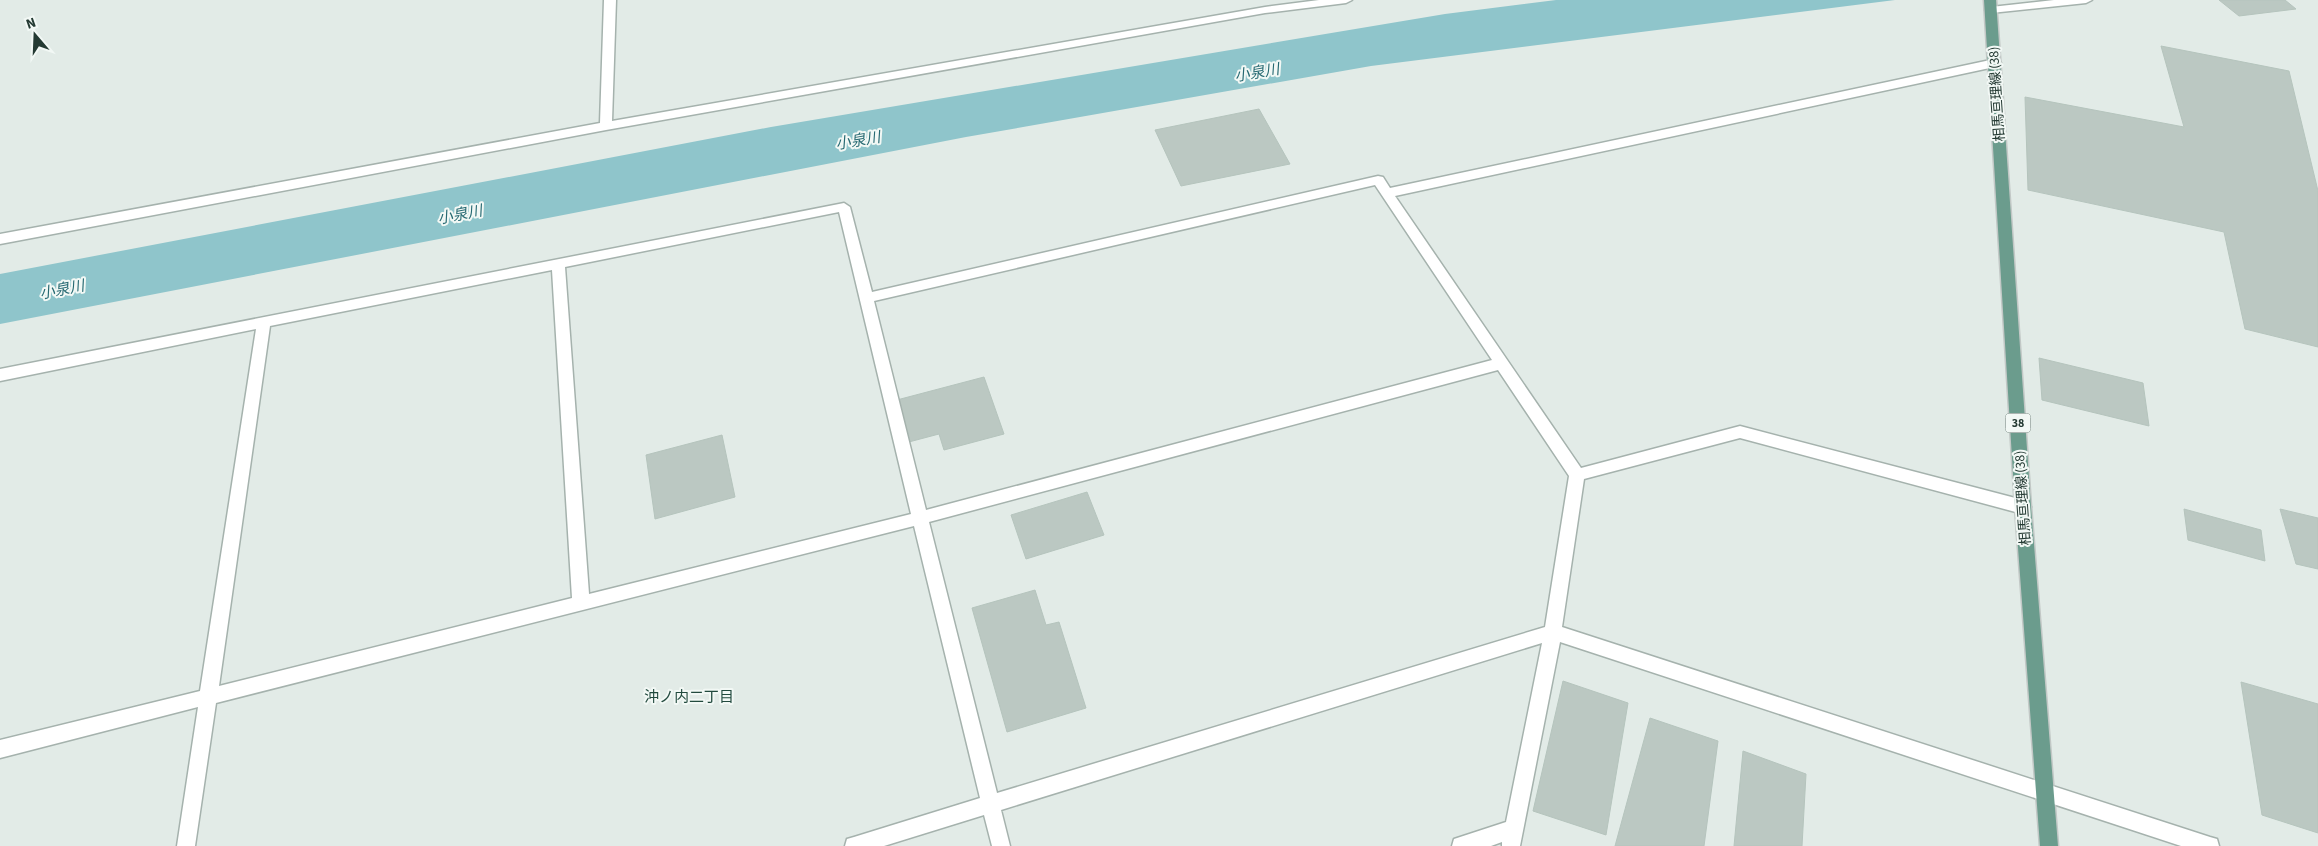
<svg xmlns="http://www.w3.org/2000/svg" width="2318" height="846" font-family="'Source Sans 3','Noto Sans JP',sans-serif">
<style>
.water{fill:#8fc5cb}
.building{fill:#bbc8c2;stroke:#b5c4bd}
.lines{fill:none;stroke-linecap:round;stroke-linejoin:round}
.minor-casing{stroke:#a5b2ad;stroke-width:3}
.major-casing{stroke:#c2c8c6;stroke-width:3}
.minor{fill:#fff;fill-rule:evenodd}
.major{fill:#6b9c8d;fill-rule:evenodd}
.labels{text-anchor:middle;dominant-baseline:central;stroke-width:4;stroke-linejoin:round;paint-order:stroke}
.shield{fill:#f2f8f5;stroke:#62736d;stroke-width:1}
.shield-label{font-size:12px;font-weight:bold;fill:#243a33}
.street-label{font-size:14px;fill:#243a33;stroke:#f2f8f5}
.water-label{font-size:15px;font-style:italic;fill:#246871;stroke:#f2f8f5}
.neighbourhood-label{font-size:15px;fill:#224a3e;stroke:#f2f8f5}
</style>
<rect width="100%" height="100%" fill="#e2ebe7"/>
<polygon class="water" points="1556,0 1895,0 1371,66 966,137 0,324 0,274 771,127 1445,14"/>
<g class="building">
<polygon points="2219,0 2285,0 2296,9 2239,16"/>
<polygon points="2161,46 2289,71 2318,191 2318,347 2245,329 2224,232 2028,190 2025,97 2184,127"/>
<polygon points="1259,109 1290,164 1181,186 1155,130"/>
<polygon points="2039,358 2143,383 2149,426 2042,400"/>
<polygon points="984,377 1004,434 944,450 939,434 905,443 893,401"/>
<polygon points="722,435 735,497 655,519 646,455"/>
<polygon points="1087,492 1104,535 1026,559 1011,515"/>
<polygon points="2184,509 2261,530 2265,561 2188,540"/>
<polygon points="2280,509 2318,518 2318,569 2296,564"/>
<polygon points="1035,590 1046,625 1059,622 1086,708 1007,732 972,608"/>
<polygon points="1563,681 1628,703 1606,835 1533,811"/>
<polygon points="2241,682 2318,704 2318,833 2262,815"/>
<polygon points="1650,718 1718,741 1704,846 1615,846"/>
<polygon points="1743,751 1806,774 1802,846 1734,846"/>
</g>
<g class="lines">
<g class="minor-casing">
<g id="minor">
<polygon points="604,0 616,0 612,121 1265,7 1319,0 1352,0 1346,3 1265,13 606,130 0,244 0,234 600,123"/>
<polygon points="2054,0 2092,0 2086,3 1991,13 1985,10 1991,7"/>
<path d="M1995,59L1999,60L2001,63L1999,66L1395,196L1581,468L1740,426L2023,500L2029,502L2031,507L2029,512L2023,514L1740,438L1584,479L1562,627L2210,837L2217,839L2219,846H2181L1560,642L1520,846H1502V842L1491,846H1452L1454,839L1506,822L1542,643L1001,810L1010,846H992L984,815L884,846H845L847,839L854,837L980,798L914,526L216,703L195,846H177L198,707L0,758V740L200,691L256,329L0,381V369L844,203L850,207L872,292L1378,176L1383,177L1390,188ZM1375,185L1492,360L926,510L874,301ZM839,212L911,514L589,594L565,267ZM552,270L572,598L219,686L270,326ZM1498,370L1569,476L1545,627L997,793L929,522Z"/>
</g>
</g>
<g class="major-casing">
<polygon id="major" points="1984,0 1996,0 2031,507 2058,846 2040,846 2015,507"/>
</g>
<use href="#minor" class="minor"/>
<use href="#major" class="major"/>
</g>
<g class="labels">
<rect class="shield" x="2005.5" y="413.5" width="25" height="19" rx="4"/>
<g class="shield-label">
<text x="2018" y="423">38</text>
</g>
<g class="street-label">
<text transform="translate(1997 94) rotate(-94)">相馬亘理線 (38)</text>
<text transform="translate(2023 498) rotate(-94)">相馬亘理線 (38)</text>
</g>
<g class="water-label">
<text transform="translate(1257 73) rotate(-10)">小泉川</text>
<text transform="translate(858 141) rotate(-10)">小泉川</text>
<text transform="translate(460 215) rotate(-11)">小泉川</text>
<text transform="translate(62 290) rotate(-11)">小泉川</text>
</g>
<g class="neighbourhood-label">
<text x="689" y="697">沖ノ内二丁目</text>
</g>
</g>
<g transform="translate(35 35) rotate(341)" stroke="#f2f8f5" stroke-width="4" paint-order="stroke">
<path d="M0-4L9 19L0 12L-9 19Z" fill="#243a33"/>
<text y="-8" font-size="14" font-weight="bold" text-anchor="middle" fill="#243a33">N</text>
</g>
</svg>
